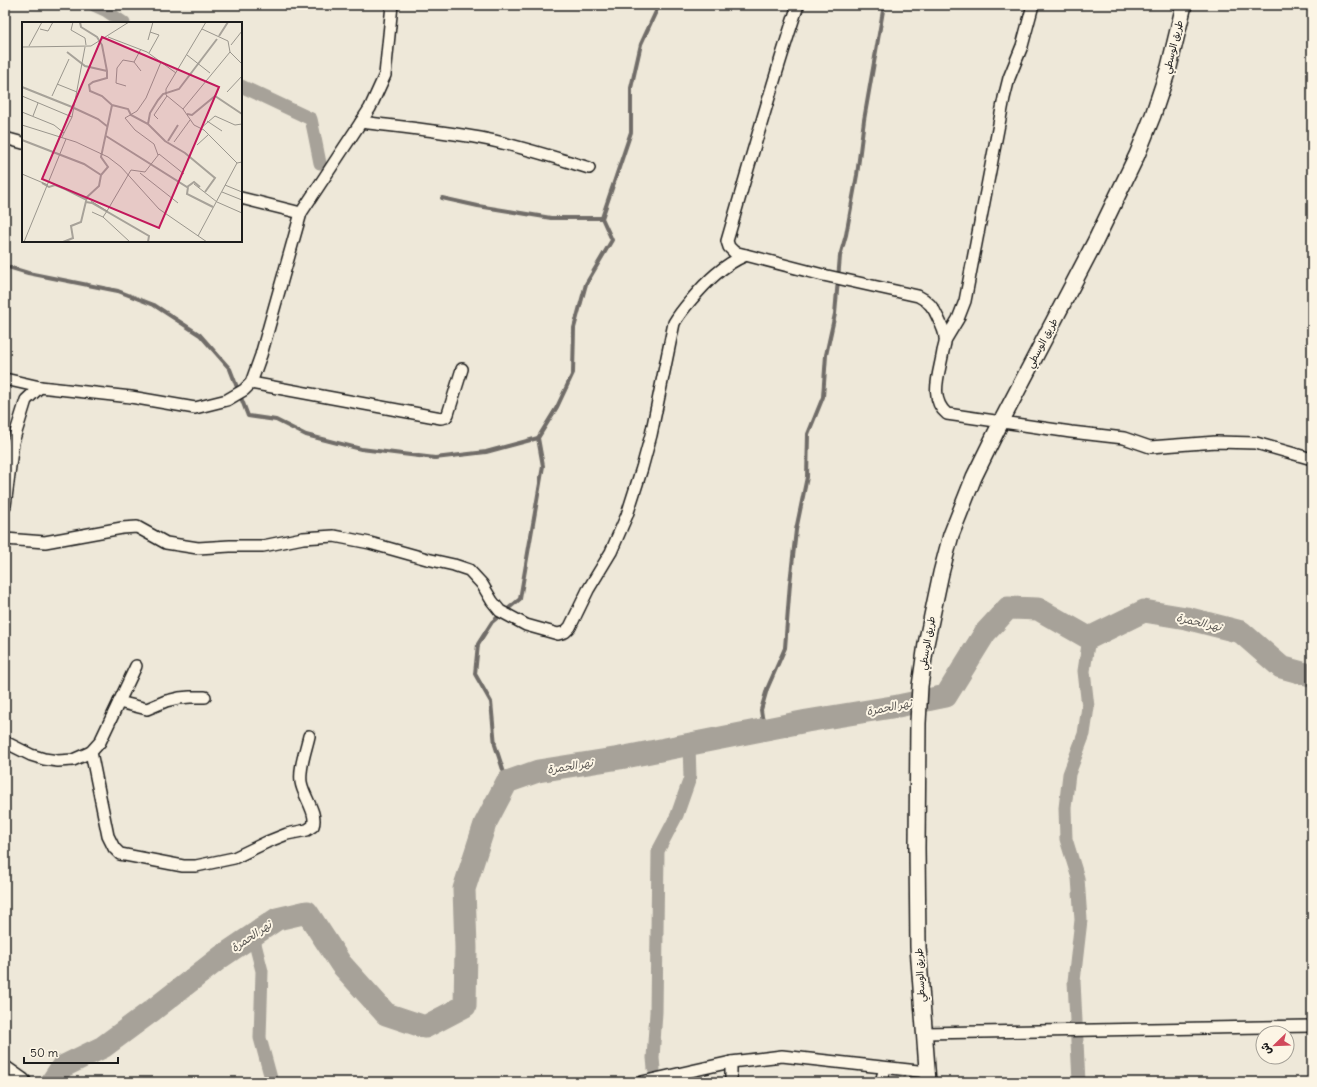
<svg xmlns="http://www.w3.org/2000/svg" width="1317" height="1087" font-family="Delius,'Playpen Sans Arabic',sans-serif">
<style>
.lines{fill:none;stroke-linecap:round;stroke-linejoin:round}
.stream{stroke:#6f6c67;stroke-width:4}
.canal{stroke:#a7a299;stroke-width:13}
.river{stroke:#a7a299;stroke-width:23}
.minor-casing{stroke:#1c1c1c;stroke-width:14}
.secondary-casing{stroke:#1c1c1c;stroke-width:18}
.primary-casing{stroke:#1c1c1c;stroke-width:20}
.minor{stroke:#fcf5e5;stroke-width:11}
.secondary{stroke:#fcf5e5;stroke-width:15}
.primary{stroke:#fcf5e5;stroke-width:17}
.labels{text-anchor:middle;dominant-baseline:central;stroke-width:4;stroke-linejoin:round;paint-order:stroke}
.street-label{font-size:10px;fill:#1c1c1c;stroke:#fcf5e5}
.water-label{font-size:11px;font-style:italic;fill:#5b5854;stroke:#fcf5e5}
.inset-river{fill:none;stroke:#a7a299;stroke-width:2}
.inset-road{fill:none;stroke:#9a968d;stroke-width:1}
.view{fill:#c2185b;fill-opacity:0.15;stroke:#c2185b;stroke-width:2}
.inset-edge{fill:none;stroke:#1c1c1c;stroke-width:2}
</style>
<rect width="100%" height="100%" fill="#eee8d9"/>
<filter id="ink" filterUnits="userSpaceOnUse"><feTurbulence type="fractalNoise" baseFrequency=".025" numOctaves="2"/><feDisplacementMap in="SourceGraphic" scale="8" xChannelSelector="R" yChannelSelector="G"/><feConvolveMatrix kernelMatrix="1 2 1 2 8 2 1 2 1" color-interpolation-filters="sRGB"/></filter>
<g filter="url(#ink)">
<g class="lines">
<g class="stream">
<polyline points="442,198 478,206 551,218 602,218"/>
<polyline points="5,266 28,273 118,291 154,305 200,335 230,369 248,416 276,420 306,435 361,449 435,458 486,452 538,438"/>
<polyline points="764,729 761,710 767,689 785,648 790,583 796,530 807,477 808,434 823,397 826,355 835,314 840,256 846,235 857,175 864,120 884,5"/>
<polyline points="507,782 495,745 491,702 475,674 478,644 492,622 520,599 543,466 538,438 557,407 573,373 574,328 586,284 612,240 602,218 631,132 631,88 641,44 659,5"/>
</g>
<g class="canal">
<polyline points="94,5 105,10 124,23"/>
<polyline points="241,86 311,119 314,133 320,163"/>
<polyline points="253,936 262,971 260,1038 272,1082"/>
<polyline points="654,1069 653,1058 656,1012 658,851 677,815 690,778 689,744"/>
<polyline points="1079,1082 1074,981 1081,920 1078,878 1066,839 1065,808 1069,774 1084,734 1088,707 1084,671 1089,638"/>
</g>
<polyline class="river" points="52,1082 62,1067 103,1047 153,1010 221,957 277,919 307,912 341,964 386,1014 425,1027 465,1006 466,948 464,889 485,824 507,782 538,771 620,758 807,721 898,706 946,696 985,633 1008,608 1038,609 1089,638 1144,611 1186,618 1241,632 1281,667 1310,675 1312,674"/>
<g class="minor-casing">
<g id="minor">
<path d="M798,5C772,83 750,162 727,241L729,247L734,252L823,275L918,296C929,301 934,308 938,318C941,324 945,331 945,338C946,342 944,347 943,351C940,372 928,398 947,414L1071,432L1124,438L1150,447L1216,442L1256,443L1312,459"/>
<path d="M361,122C401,127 441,131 480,138C517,145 553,157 589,168"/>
<polyline points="5,138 23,143"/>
<polyline points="241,198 301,213"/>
<polyline points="946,339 958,319 965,301 1004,98 1009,78 1022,46 1033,5"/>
<polyline points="5,379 40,387 131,397 195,408 227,400 244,390 251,383 261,355 301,213 361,122 370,108 385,75 392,5"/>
<polyline points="251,383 441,418 446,417 448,414 462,369"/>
<polyline points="5,506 13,442 26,400 40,387"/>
<path d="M5,539L45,542L122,528L137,527L166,543L198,548L230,546H263L303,538L334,536L370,543L427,559L454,565L469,570L482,584L492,601L500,611L526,625L558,634L565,632L570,627L588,590L611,552L627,515L642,468L651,435L674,323C679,314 685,307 691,300C707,281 723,265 746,255"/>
<polyline points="119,702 147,709 166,701 179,698 190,697 205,697"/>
<polyline points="5,742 31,755 44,759 58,761 73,760 91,752 100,742 136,666"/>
<path d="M91,752L108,836L114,848L120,854L183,866H196L234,858L267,842L287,834L307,830L313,826C318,813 303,796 301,782C299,767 306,750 309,736"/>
<polyline points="924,1033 1312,1026"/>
<polyline points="731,1062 731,1082"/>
<polyline points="642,1082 731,1062 782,1056 927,1072"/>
<polyline points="881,1082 885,1068"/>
</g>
</g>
<g class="secondary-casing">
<polyline id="secondary" points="928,1082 918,947 917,848 918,723 920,686 926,644 941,573 951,535 974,477 1001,422 1095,242 1137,155 1153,115 1169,67 1184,5"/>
</g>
<g class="primary-casing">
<polyline id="primary" points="5,1070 22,1082"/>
</g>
<use href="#minor" class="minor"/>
<use href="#secondary" class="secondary"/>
<use href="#primary" class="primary"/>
</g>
</g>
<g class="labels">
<g class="street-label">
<text transform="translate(1173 47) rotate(-76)">طريق الوسطي</text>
<text transform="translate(1042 343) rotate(-62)">طريق الوسطي</text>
<text transform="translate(927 643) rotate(-80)">طريق الوسطي</text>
<text transform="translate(920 975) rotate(-93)">طريق الوسطي</text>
</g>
<g class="water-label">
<text transform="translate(1199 622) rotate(13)">نهر الحمرة</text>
<text transform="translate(889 707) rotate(-11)">نهر الحمرة</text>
<text transform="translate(570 766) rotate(-9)">نهر الحمرة</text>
<text transform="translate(251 936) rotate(-34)">نهر الحمرة</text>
</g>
</g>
<g transform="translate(22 22)">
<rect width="220" height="220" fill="#eee8d9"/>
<path class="inset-river" d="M197,14L206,0M45,30L63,44L85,49M0,65L50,85M90,83L106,87L109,93L126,102L143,119L163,131L193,156L183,170M52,86L76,97L86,105M165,92L170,93L193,74L220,92M126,102L128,91L136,78L141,72L157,67L195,17M84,114L165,165L172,160L178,165M0,118L62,142L79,153M146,119L156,103M20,161L27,165L33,163L43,167L65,178M166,165L165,172L191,185M64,180L70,181L127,214L126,220M41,220L51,216L49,204L59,200L65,175L77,164L79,153L86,145L79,135L90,83L80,74L68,69L67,63L71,60L85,56V49L80,23L75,15L59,5L58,0"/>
<path class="inset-road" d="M51,0L49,8L63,16L64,23M184,0L144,67V73L161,87L172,103L182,108L215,141M18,7L26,9L31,0M180,7L206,19L208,30M86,15L125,30L154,51M126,18L131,0M209,23L220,9M7,24L20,0M0,25L69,24L107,0M119,27L112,40L119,49M127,31L137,13L128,10M165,33L188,51M35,62L55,70M104,64L94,61L95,46L101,38L112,40M205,70L220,54M0,74L50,95M30,74L47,37M161,87L208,30L220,42M0,90L32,103L42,111M11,94L16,81M136,97L132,93L145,74M185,99L200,109M0,103L54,120L86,135L99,145L137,187L185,220M179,106L193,94L213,103L220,102M40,115L50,95L63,25M152,120L168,98M175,123L186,113M136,133L132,122L113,108L103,96L115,89L124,76L139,40M118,151L156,181M0,152L26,163M172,162L195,180L220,191M203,163L220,170M200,170L220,178M69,179L85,189L109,148L123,150L137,132L162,152M85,189L81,195L108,220M70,190L81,195M176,214L215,141L220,140M2,220L44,117"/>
<path class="view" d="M80,15L197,65L137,206L20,157Z"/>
<rect width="220" height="220" class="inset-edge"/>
</g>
<rect width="1317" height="1087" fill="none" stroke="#fcf5e5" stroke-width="20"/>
<rect x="10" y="10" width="1297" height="1067" fill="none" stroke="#1c1c1c" stroke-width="1.5" filter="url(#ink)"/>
<g transform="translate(1275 1045) rotate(247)"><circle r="19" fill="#fcf5e5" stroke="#a29e95"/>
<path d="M0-3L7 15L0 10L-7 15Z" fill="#d1495b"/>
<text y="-6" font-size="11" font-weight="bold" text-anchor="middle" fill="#1c1c1c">ش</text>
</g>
<path d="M24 1057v6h94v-6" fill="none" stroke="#1c1c1c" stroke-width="2"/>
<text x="30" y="1057" font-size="12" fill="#1c1c1c" stroke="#fcf5e5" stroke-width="3" paint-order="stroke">50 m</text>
</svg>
